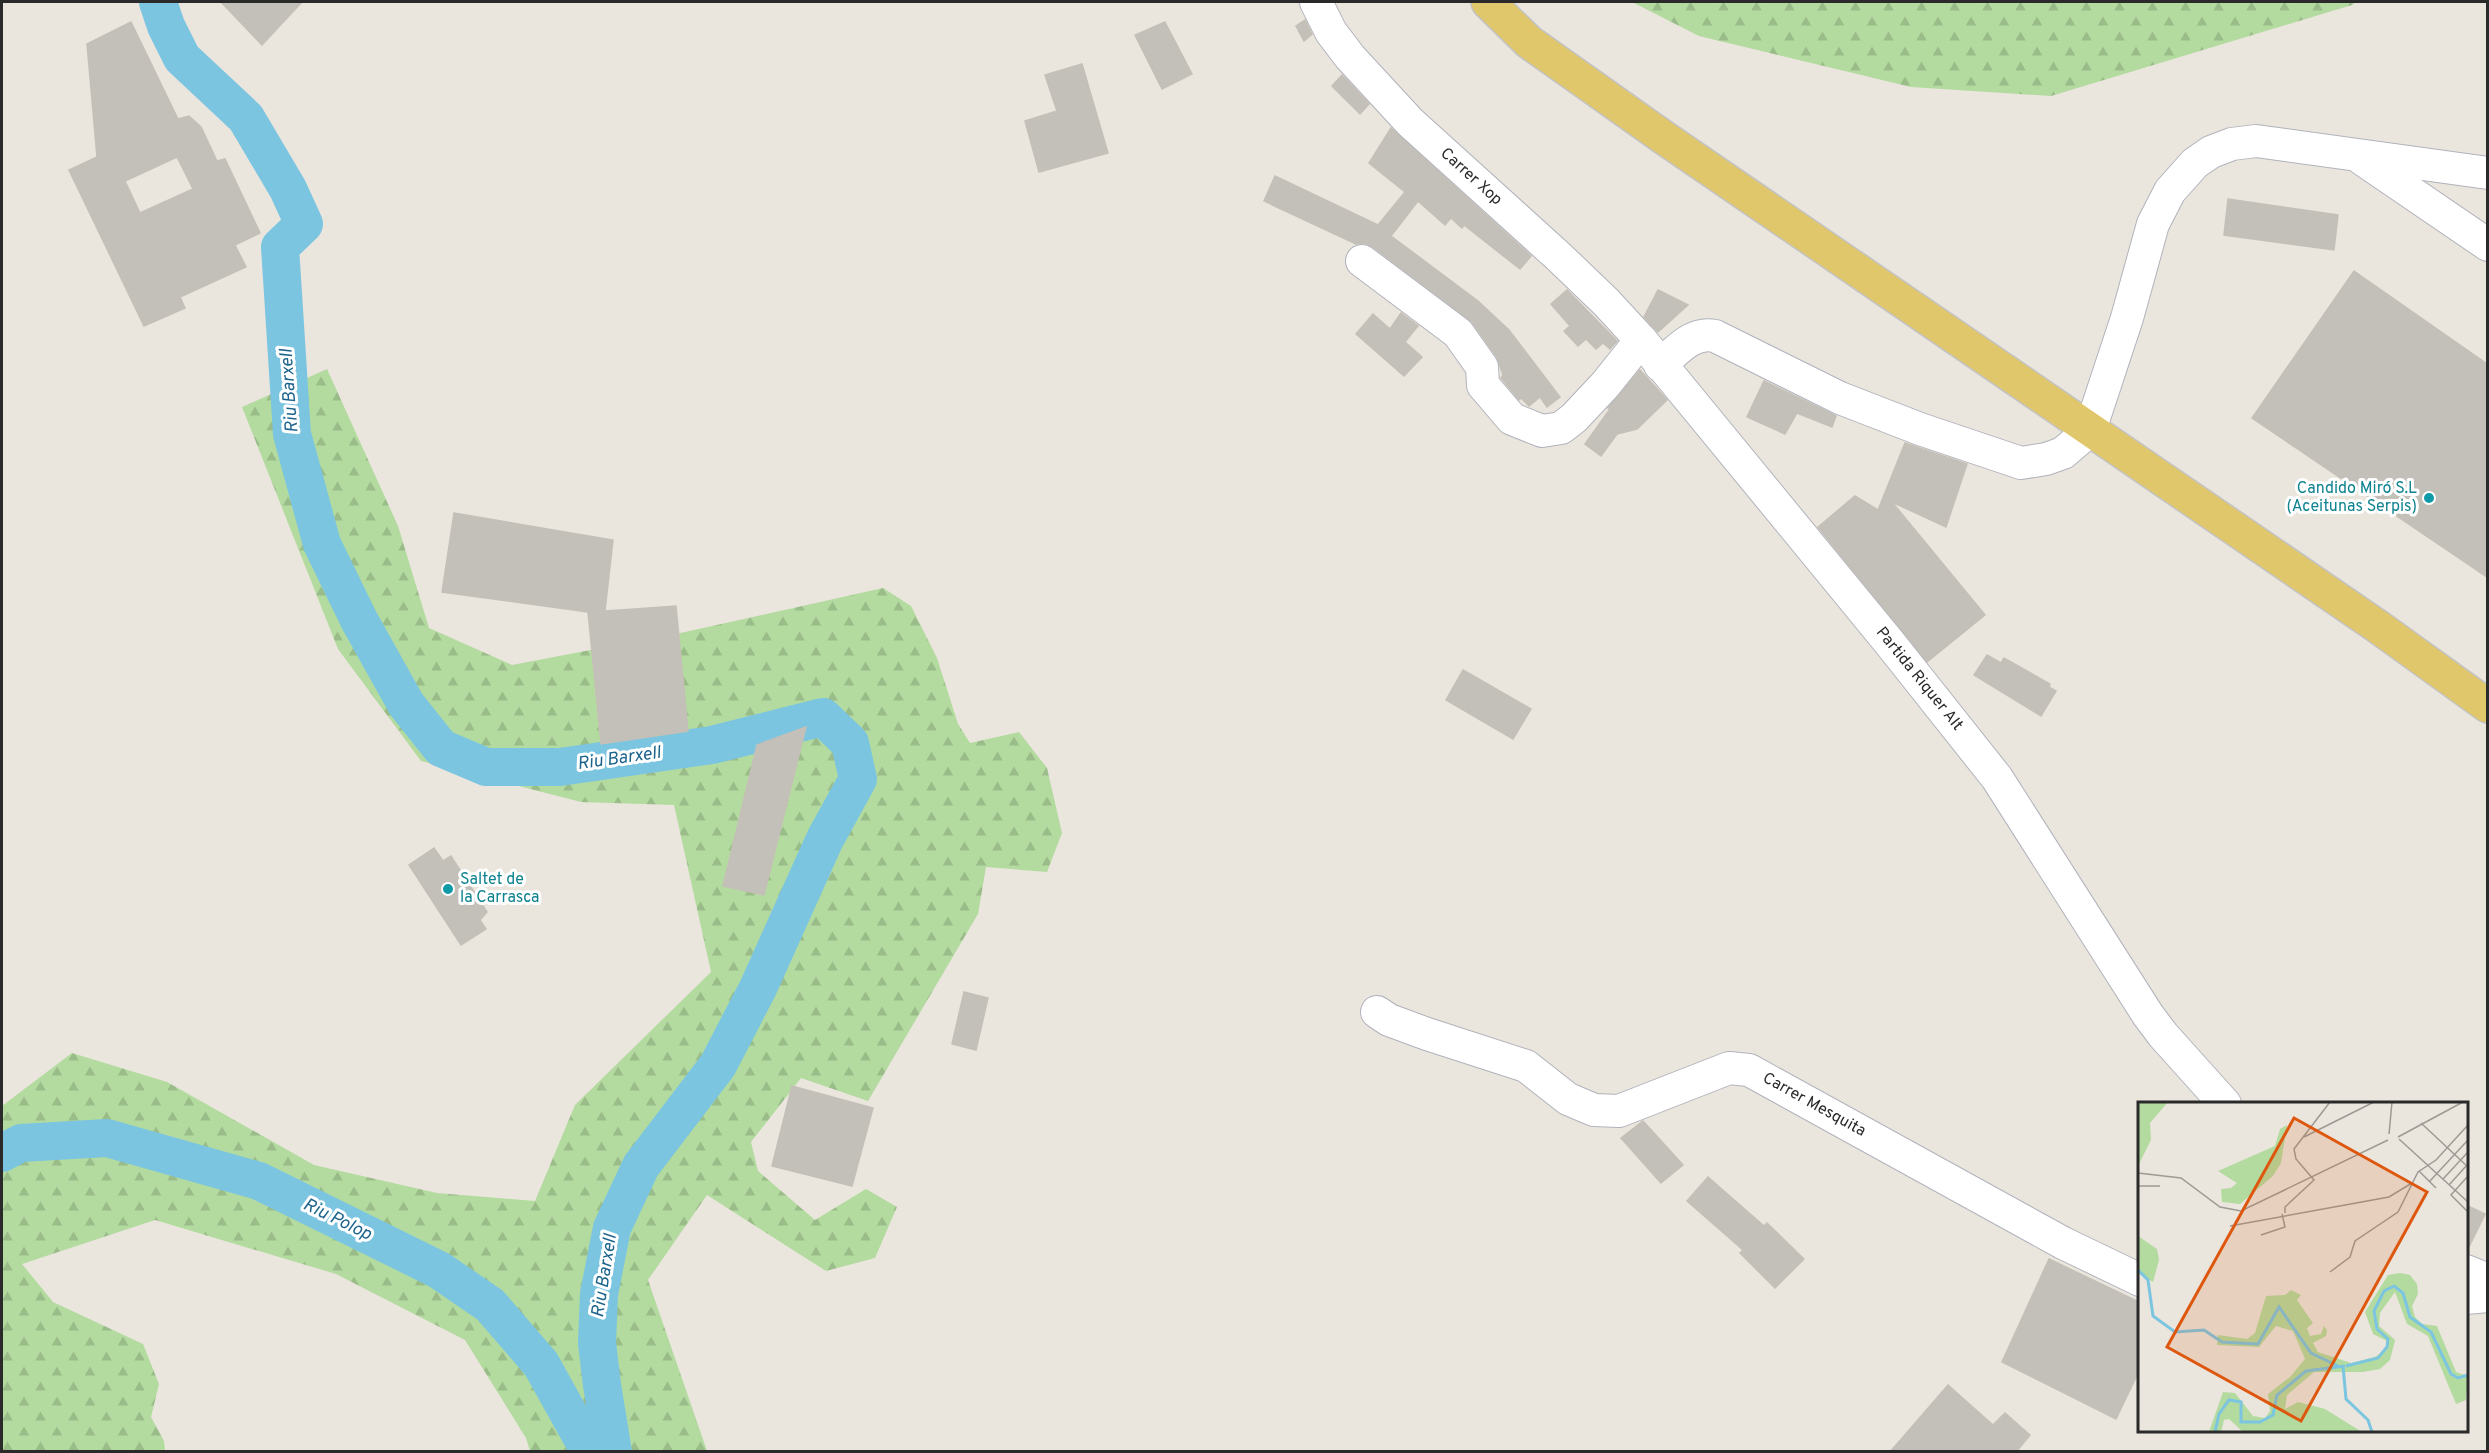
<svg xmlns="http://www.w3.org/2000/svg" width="2489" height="1453" font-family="Overpass,sans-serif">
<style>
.forest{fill:url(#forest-firs)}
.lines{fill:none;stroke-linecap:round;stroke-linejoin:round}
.river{stroke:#7bc5e1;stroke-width:38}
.building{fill:#c3bfb9;stroke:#c5c0b7;stroke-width:1.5;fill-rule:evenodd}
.minor-casing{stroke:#b1b3bc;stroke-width:34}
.major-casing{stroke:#c3c3c3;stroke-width:36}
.minor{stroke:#fff;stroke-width:32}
.major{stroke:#e1c76b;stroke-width:33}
.culture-dot{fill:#0f9aa8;stroke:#fff;stroke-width:2}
.labels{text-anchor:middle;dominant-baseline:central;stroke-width:6;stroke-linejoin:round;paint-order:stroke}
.street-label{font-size:16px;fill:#2a2a2a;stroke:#fff}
.culture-label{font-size:16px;fill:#0d838f;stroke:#fff;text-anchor:end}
.water-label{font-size:18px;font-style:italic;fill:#1c648c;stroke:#fff}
.inset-river{fill:none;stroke:#7bc5e1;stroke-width:3}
.inset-road{fill:none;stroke:#9d9a95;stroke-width:1.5}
.view{fill:#de570e;fill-opacity:0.15;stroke:#de570e;stroke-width:3}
.inset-edge{fill:none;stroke:#2a2a2a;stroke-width:3}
</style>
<defs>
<pattern id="forest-firs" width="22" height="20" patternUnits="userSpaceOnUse" patternTransform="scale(1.5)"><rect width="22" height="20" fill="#b3db9f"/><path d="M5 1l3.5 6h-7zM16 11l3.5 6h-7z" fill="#9abc89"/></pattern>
</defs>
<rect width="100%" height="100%" fill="#eae5dd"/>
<g class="forest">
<polygon points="1632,2 2356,2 2352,5 2051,96 1911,87 1699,36"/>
<polygon points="327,369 398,526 429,628 512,665 685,632 883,588 911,606 937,658 958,724 970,743 1019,732 1047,768 1062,833 1047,872 986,867 978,914 868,1101 801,1078 751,1142 758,1171 815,1220 866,1189 897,1207 875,1258 826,1271 707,1195 648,1280 707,1451 530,1451 526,1438 465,1340 336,1274 155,1220 22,1264 53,1302 143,1344 159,1384 151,1417 164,1441 165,1451 2,1452 2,1106 72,1053 167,1082 314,1165 437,1193 535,1201 575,1105 711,972 674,805 581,802 421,761 338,649 242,407"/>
</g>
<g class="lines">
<g class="river">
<polyline points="158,2 166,26 182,58 246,118 288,189 304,224 280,247 292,434 322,544 359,620 406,704 441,748 486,767 560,767 712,745 823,717 850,743 858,779 825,839 758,988 718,1065 641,1166 612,1228 599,1294 597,1343 602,1385 613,1452"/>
<polyline points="2,1153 21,1143 107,1138 259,1181 439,1270 490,1305 541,1364 590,1452"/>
</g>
</g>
<g class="building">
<polygon points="221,2 302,2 262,45"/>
<polygon points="1305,20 1312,34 1304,41 1296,26"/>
<path d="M131,22L178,119L189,116L201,127L217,161L225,159L260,233L235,245L246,267L180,297L185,308L144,326L69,170L97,157L87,44ZM177,157L193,189L140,213L125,181Z"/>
<polygon points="1165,22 1192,74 1162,89 1135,35"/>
<polygon points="1082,64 1108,153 1039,172 1025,121 1057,111 1045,75"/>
<polygon points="1342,75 1369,104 1360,114 1332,86"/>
<polygon points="1391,128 1531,256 1520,269 1464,225 1462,228 1451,218 1445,225 1418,201 1391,236 1478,301 1509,330 1560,397 1547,407 1540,397 1529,406 1521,398 1519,400 1501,378 1503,375 1497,357 1472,322 1373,247 1365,243 1356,244 1264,201 1275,176 1378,225 1405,192 1369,163"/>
<polygon points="2228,199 2338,215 2334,250 2224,235"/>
<polygon points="2354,271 2487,364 2487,577 2252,418"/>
<polygon points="1567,290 1617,341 1610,349 1603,343 1596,349 1586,339 1578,346 1564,331 1570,326 1551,304"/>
<polygon points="1658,290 1688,305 1658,332 1644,317"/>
<polygon points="1401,313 1418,326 1405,342 1422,357 1404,376 1356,334 1373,314 1390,329"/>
<polygon points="1640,370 1667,400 1637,429 1617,434 1601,456 1585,444 1610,409 1608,408"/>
<polygon points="1764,381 1836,416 1832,427 1797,413 1785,434 1747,417"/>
<polygon points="1905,443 1967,464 1946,527 1892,502 1985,615 1927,662 1818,527 1855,496 1878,510"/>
<polygon points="454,513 613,540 605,611 676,606 688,731 601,744 588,612 442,592"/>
<polygon points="1987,655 2001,663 2004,658 2050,684 2049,687 2056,691 2041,716 1974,675"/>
<polygon points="1463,670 1531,709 1513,739 1446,700"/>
<polygon points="806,727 764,895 723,886 757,745"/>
<polygon points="434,848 443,861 451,856 487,912 480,920 486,929 461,945 409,865"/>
<polygon points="964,992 988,998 976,1050 952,1044"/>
<polygon points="792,1086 873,1108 852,1186 772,1166"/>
<polygon points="1643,1121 1683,1165 1661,1183 1621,1138"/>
<polygon points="1708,1177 1764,1226 1767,1223 1804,1259 1775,1288 1740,1253 1743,1250 1687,1201"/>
<polygon points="2466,1205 2485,1214 2466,1253"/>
<polygon points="2049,1259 2139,1302 2139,1371 2116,1419 2002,1362"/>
<polygon points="1948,1385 1993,1425 2005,1413 2030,1435 2016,1452 1890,1452"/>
</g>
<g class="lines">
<g class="minor-casing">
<g id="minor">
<polyline points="1316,2 1331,32 1350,57 1410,122 1558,256 1606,302 1641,340 1889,642 1997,778 2148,1015 2163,1035 2225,1104"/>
<polyline points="2362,159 2488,245"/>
<polyline points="1362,261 1458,333 1482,367 1483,385 1512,419 1542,431 1561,428 1574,418 1605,385 1641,340"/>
<path d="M1660,365C1677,351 1692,331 1715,336L1840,398L1920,429L2021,463L2046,459L2063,453L2090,430L2127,318L2153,224L2170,191L2195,163L2211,152L2232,144L2256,141L2488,173"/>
<polyline points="1377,1012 1389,1020 1427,1034 1526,1066 1568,1099 1594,1110 1619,1111 1729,1068 1749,1070 2063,1243 2140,1280"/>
<polyline points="2466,1271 2488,1280"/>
<polyline points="2466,1298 2488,1296"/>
</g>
</g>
<g class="major-casing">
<polyline id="major" points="1488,2 1529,42 1663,137 2377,626 2488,706"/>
</g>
<use href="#minor" class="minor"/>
<use href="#major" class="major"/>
</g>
<g class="culture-dot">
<circle cx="2429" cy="498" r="6"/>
<circle cx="448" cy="889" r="6"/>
</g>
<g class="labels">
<g class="street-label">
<text transform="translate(1471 177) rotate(42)">Carrer Xop</text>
<text transform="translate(1919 679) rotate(51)">Partida Riquer Alt</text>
<text transform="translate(1814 1105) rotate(29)">Carrer Mesquita</text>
</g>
<g class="culture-label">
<text x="2417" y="489">Candido Miró S.L<tspan x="2417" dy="18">(Aceitunas Serpis)</tspan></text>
<text x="460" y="880" text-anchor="start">Saltet de<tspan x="460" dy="18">la Carrasca</tspan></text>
</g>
<g class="water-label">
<text transform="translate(290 391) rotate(-94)">Riu Barxell</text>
<text transform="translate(619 759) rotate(-8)">Riu Barxell</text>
<text transform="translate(337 1220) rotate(26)">Riu Polop</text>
<text transform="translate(605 1276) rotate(-81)">Riu Barxell</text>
</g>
</g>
<g transform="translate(2138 1102)">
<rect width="330" height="330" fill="#eae5dd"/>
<path d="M1,0H30L12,21L13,38L0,64ZM149,23L143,61L135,74L102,102L84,100L83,87L93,86L99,81L80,69L137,44L142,27ZM0,134L19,147L21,158L15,180L0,171ZM262,171L272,173L279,182L280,192L274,204L277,215L284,222L299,224L318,270L330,274L328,298L318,302L290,234L269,222L257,190L242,211L241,224L257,238L252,258L242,267L225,270H176L149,293L147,307L160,300L187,307L224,330H105L91,317L86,318L83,330H71L85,290L97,291L115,314L127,316L132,309L130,292L152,275L167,257L155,229L138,224L121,245L79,243L80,233L109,237L117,231L128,194L147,193L153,188L163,193L159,198L175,221L169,226L172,234L183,232L186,224L189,228L188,234L175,241L180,250L213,261L237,255L249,247V239L235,232L227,210L250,173Z" fill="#b3db9f"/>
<path class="inset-river" d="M0,168L10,178L15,214L37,230L66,228L84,240L120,242L141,205L173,251L200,264M205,264L208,297L230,318L234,330M208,264L240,256L249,245L250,237L239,227L236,209L246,189L256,184L265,191L272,215L293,230L313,272L320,276L330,273M77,330L81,312L91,298L103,300V320H122L135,313L139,293L168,269L207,264"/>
<path class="inset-road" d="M283,21L330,65M251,32L254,0M166,35L236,0M260,35L325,0M261,37L330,100M281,69L298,86M0,71L43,76L82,105L103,109L250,38M330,74L313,93L330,110M305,77L330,50M291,80L330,38M311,83L329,63M0,84H22M147,111V105L176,78L158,57L156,47L192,0M92,124L251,95L274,81M123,133L147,125L144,112M192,170L212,155L217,139L260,110L280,70L298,58L330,23"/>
<path class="view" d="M156,16L289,90L163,319L29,245Z"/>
<rect width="330" height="330" class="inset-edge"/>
</g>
<rect width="2489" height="1453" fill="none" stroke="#2a2a2a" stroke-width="6"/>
</svg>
